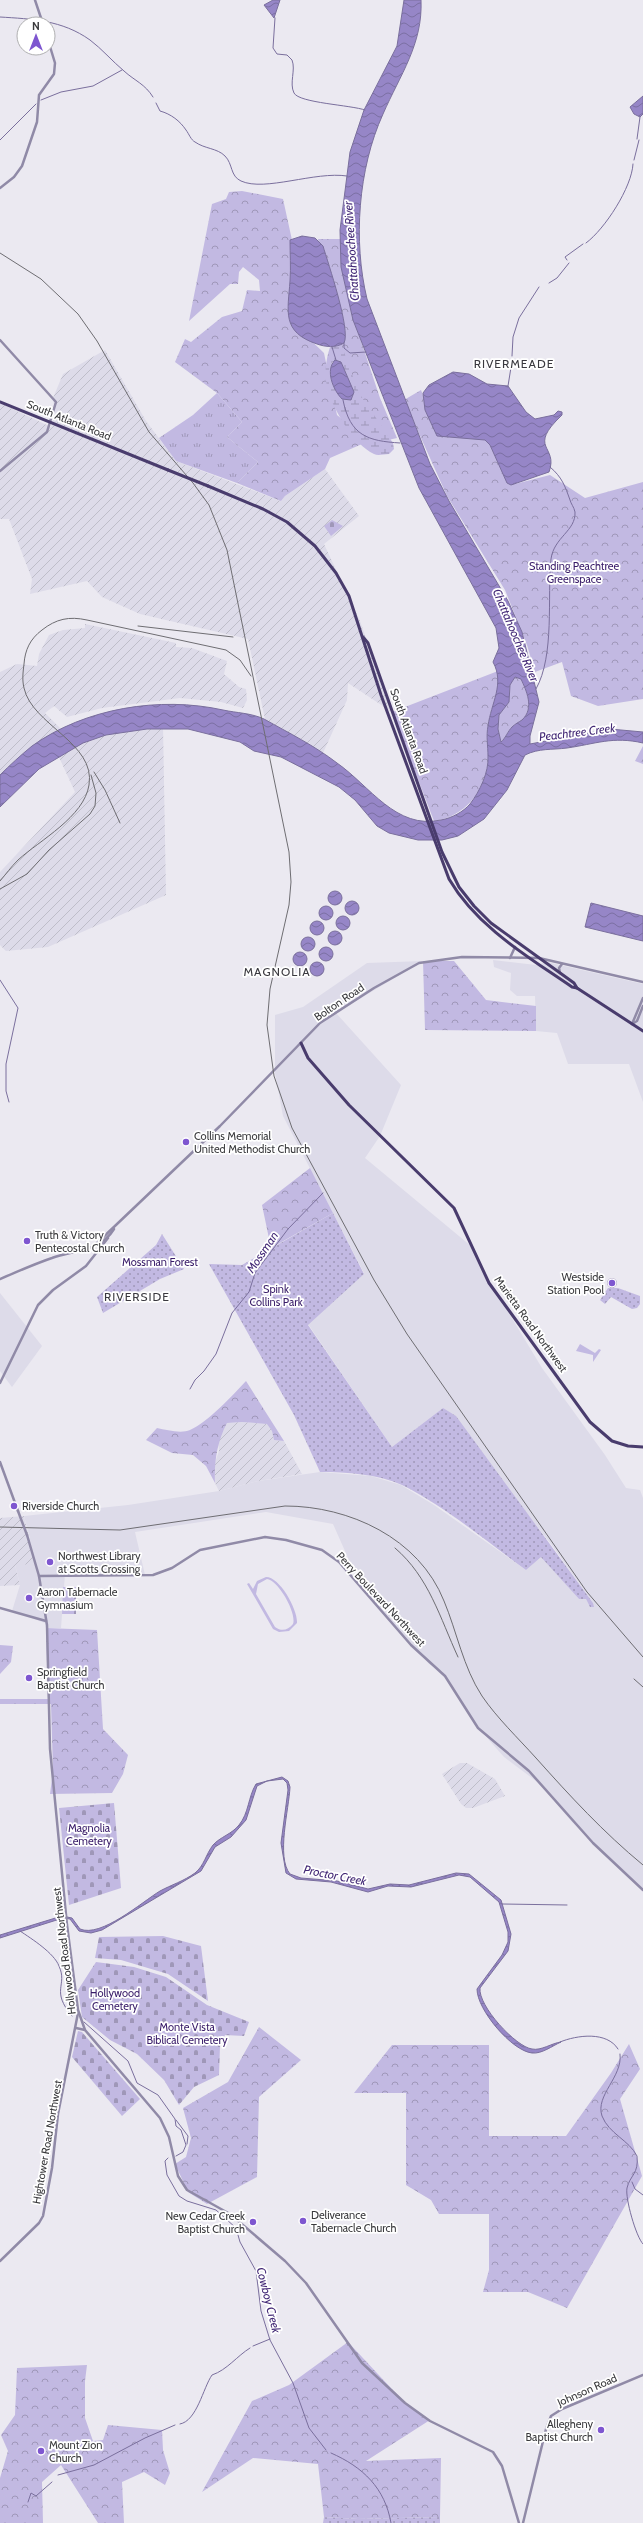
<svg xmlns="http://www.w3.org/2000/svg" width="643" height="2523" font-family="Cabin,sans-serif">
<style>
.built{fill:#dddbe9}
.industrial{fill:url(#industrial-furrows)}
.grass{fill:url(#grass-tufts)}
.forest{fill:url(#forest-crowns)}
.wetland{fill:url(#wetland-marsh);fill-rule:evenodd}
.cemetery{fill:url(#cemetery-stones)}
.park{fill:url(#park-dots)}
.garden{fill:#c2b9e2;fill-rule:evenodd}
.water{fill:url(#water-waves);stroke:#7a6f9d;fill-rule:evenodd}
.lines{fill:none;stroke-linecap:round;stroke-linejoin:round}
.stream{stroke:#7a6f9d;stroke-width:1}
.minor{stroke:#908aa7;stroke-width:2.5}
.major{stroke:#493c6d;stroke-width:3}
.rail{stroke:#6e6d72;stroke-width:1}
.minor-bridge{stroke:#908aa7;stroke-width:2.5}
.major-bridge{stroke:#493c6d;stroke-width:3}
.poi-dot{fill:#7e56d0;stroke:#fff;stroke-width:1.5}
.labels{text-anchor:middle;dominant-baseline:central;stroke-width:3.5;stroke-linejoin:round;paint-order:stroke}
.street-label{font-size:11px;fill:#39393c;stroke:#fff}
.park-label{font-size:11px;fill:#381b68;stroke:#fff}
.poi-label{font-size:11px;fill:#39393c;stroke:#fff;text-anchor:start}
.water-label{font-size:12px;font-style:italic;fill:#442a77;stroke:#fff}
.neighbourhood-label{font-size:12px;letter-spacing:1px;fill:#3a393f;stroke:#fff}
</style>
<defs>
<pattern id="industrial-furrows" width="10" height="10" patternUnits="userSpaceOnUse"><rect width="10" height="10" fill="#dddbe9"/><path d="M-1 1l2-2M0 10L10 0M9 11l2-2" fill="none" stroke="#bebdc9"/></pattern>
<pattern id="grass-tufts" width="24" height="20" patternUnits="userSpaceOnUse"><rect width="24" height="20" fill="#c2b9e2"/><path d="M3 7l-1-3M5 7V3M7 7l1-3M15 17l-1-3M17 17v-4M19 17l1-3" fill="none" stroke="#9f97b8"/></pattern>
<pattern id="forest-crowns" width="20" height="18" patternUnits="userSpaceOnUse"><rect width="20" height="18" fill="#c2b9e2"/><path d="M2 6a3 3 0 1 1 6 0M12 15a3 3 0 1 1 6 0" fill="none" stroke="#9f97b8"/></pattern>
<pattern id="wetland-marsh" width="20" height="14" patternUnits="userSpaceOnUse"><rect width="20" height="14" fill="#c2b9e2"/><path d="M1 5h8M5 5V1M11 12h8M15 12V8" fill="none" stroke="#9f97b8"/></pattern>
<pattern id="cemetery-stones" width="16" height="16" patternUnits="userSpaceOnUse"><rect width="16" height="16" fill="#c2b9e2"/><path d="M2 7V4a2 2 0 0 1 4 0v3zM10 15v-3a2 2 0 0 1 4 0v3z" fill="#9f97b8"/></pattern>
<pattern id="park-dots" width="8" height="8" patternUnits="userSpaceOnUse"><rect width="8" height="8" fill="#c2b9e2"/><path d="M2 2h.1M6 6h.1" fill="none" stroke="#9f97b8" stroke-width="1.8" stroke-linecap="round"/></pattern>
<pattern id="water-waves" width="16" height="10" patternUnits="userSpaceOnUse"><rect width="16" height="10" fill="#9686c7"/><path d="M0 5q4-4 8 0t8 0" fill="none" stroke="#7b6fa3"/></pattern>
</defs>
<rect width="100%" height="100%" fill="#ebe9f1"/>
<g class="built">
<polygon points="493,960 536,965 547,962 643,984 643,1102 629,1064 568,1064 557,1033 536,1031 535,996 517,996 510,990 511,973 494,967"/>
<polygon points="423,961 336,1013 401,1085 380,1136 365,1158 471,1246 479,1264 542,1368 605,1455 626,1488 640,1490 643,1498 643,1890 572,1822 540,1784 504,1757 489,1740 474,1721 442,1671 429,1664 361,1587 333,1524 266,1512 135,1532 145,1575 65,1574 61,1628 46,1628 45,1623 12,1611 20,1585 15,1565 30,1538 24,1516 128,1505 219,1491 258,1481 320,1472 371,1476 401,1485 434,1505 526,1570 541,1556 579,1599 586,1599 589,1605 593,1603 551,1544 443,1408 392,1447 308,1324 364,1273 283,1116 275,1073 275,1015 303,1007 367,963"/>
<polygon points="0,1293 42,1346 12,1387 0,1371"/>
</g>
<g class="industrial">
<polygon points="105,350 146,421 176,461 281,501 285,496 325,469 359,516 324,544 360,621 392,712 348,683 347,700 323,753 266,724 248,639 140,614 102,597 87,581 30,594 32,579 9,519 0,519 0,403 51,427 55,413 53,398 63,374"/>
<polygon points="85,624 176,643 176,647 192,648 227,661 224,674 239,687 246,689 247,700 243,708 221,702 180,698 102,708 67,717 54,706 45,713 61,729 32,748 0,780 0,672 17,664 37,666 39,654 49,635 63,630 85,628"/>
<polygon points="163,725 166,895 48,947 6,951 0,945 0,872 75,792 58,755 87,736"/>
<polygon points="242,1422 268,1424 272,1430 274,1440 284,1441 302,1474 258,1481 219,1491 215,1483 214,1465 219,1451 218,1441 227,1423"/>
<polygon points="24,1516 36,1564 15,1565 20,1585 0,1586 0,1518"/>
<polygon points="460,1763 467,1763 495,1779 505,1796 473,1808 466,1808 461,1804 442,1774"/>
</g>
<polygon class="grass" points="217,393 242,422 227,437 258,462 237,483 176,461 159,438 193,415"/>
<g class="forest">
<polygon points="242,191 283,199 292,240 296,326 324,353 337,415 369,441 330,458 325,469 285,496 281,501 237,483 258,462 227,437 242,422 217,393 175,362 185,339 191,342 222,317 242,311 247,290 260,291 259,280 243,267 239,272 238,284 230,284 189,321 212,204 226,199 229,192"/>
<polygon points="318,239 341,239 359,335 380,398 397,438 384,441 350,392"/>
<polygon points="421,390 436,428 490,441 499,462 515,484 550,475 585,498 643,482 643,699 598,706 571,696 562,662 535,672 527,645 505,590 447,496 404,400"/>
<path d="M498,671C503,686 492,704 489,719C486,734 489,747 488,762C485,792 464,817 434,821L392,712Z"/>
<path d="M515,677L521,679C527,690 534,708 522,720C519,723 515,724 512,727C508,731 505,739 501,742L498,729L499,715L509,702L510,685Z"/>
<polygon points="643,746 643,764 635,761"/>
<polygon points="423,961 454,961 486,1000 536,1006 536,1031 425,1030"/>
<polygon points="310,1168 333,1213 271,1248 262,1205"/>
<path d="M246,1381L284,1441L274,1440L272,1431L267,1424L242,1422L227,1423C217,1442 214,1462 215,1483L206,1466L193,1455L172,1453L146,1440L157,1428C167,1430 181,1434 190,1430C208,1422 233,1395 246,1381Z"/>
<polygon points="46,1628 97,1630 103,1729 128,1755 123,1774 112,1793 50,1794 53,1771 51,1704 0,1704 0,1699 48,1699"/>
<polygon points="0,1645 13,1646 11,1662 0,1674"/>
<polygon points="259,2027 301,2060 259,2097 257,2177 207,2204 188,2192 175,2164 186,2157 191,2138 183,2108 228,2082"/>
<polygon points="629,2044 640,2069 620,2099 642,2176 567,2308 528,2292 483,2292 489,2270 489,2214 439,2214 431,2200 406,2185 406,2093 354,2093 392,2045 489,2045 489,2136 566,2136 611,2073"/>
<polygon points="348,2342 404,2402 430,2420 366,2461 441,2458 440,2517 358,2519 324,2517 318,2464 253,2458 202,2492 252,2401 289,2385"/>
<polygon points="87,2365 85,2381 85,2418 93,2441 103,2440 108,2425 162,2430 163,2450 170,2473 165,2485 144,2472 122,2482 124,2523 98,2523 61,2465 42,2482 43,2523 0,2523 0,2478 8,2451 1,2435 15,2415 17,2368"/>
</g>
<path class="wetland" d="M341,344L359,393L393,443L394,449L389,454C384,454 378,456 374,454C354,445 331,407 327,386C324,374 326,359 330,347ZM332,362H341L354,392L353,397L342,399L340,397L331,378Z"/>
<g class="cemetery">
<polygon points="332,520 343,526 331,536 324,526"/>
<polygon points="63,1587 76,1587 76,1614 62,1614"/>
<polygon points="114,1803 121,1888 69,1905 59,1808"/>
<polygon points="163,1936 201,1946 208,2001 168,1974 121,1960 95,1958 99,1937"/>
<polygon points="96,1962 134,1967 166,1977 207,2005 249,2022 244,2036 225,2035 220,2046 219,2075 194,2087 179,2105 164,2080 137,2054 110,2040 82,2017 78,1990"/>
<polygon points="78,2031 82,2032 140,2099 122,2116 72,2057"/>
</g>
<g class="park">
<path d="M333,1213L364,1274L308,1325L392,1447L443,1408L456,1416L593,1603L594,1607H590L586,1599H579L541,1557L526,1570C486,1541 446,1507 402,1485C377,1474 347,1472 320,1472L294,1415L209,1264L242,1265Z"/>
<polygon points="162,1234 184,1269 160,1279 103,1313 97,1297 156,1245"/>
<polygon points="608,1288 618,1288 640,1296 640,1304 637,1308 632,1309 611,1297 605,1304 600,1300"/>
<polygon points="324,2517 358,2519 440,2517 440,2523 323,2523"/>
</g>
<g class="garden">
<polygon points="580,1344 595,1353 599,1349 601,1350 593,1362 593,1355 576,1351"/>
<path d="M266,1577C280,1577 298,1610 297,1623L289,1631L279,1632L273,1629L247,1584L249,1583L253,1589L257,1581ZM267,1579C278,1580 297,1613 293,1624C288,1630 282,1632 275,1627L256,1594L258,1584Z"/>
</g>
<g class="water">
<polygon points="273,0 280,0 274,18 264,5"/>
<path d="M404,0H421C423,44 400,75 383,114C358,169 353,241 367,299L430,464L449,501L508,601L522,632L539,702L530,736V744L610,729L643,732V743C613,736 595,744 567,748C552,750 539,748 525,755L507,790L484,819L458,836L442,840H418L389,833L377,826L355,800L339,787L281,757L254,751L240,742L188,729H147L106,735L83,743L39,769L0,807V775C10,765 21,755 32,746C85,708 160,696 223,710C237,713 251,713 264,719C289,733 315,746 337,763C370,786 396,830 441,820C452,818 463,812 470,804C480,791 489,772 488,756C488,746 486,736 488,726C491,703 505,684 493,662L499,648L496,628L419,488L353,320L341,267L340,230L350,152L364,110L397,46ZM515,677L521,679C526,690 535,708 522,720C519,722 515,724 512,727C508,731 505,739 501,742L498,729L499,715L509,702L510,685Z"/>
<polygon points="643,96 643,114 640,117 634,114 630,107"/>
<path d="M302,236L315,238L323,246C328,263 351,330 344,343C336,348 325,347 317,344C281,332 288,311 290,281C291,267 290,254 290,240Z"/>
<path d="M335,360L341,362L354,392L351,400L342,399C333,390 325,370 335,360Z"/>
<path d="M453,372L469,374L487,384L508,386L526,412L535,419L554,415L558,411L562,412V415C526,449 559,445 549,472L511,485L507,483L490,445L485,440L437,436L425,410L423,393L429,385Z"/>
<circle cx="335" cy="898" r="7"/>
<circle cx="352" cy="908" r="7"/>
<polygon points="591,903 643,916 643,941 585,927"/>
<circle cx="326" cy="913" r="7"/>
<circle cx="343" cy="923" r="7"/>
<circle cx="317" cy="928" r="7"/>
<circle cx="335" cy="938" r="7"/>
<circle cx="308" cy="944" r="7"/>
<circle cx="326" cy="954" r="7"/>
<circle cx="300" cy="959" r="7"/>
<circle cx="317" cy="969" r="7"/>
<circle cx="612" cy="1283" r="4.5"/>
<path d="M282,1777L288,1781L290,1787C289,1809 276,1857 290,1874L301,1878L337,1881L368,1889L390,1884L409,1885L456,1873L469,1874L501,1900L511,1934L508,1951L480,1988C478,2006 516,2047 532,2049C541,2051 552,2043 561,2042C552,2046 542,2054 532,2053C512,2051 477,2010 477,1989L502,1955L508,1942V1932L499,1902L470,1877L459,1875L411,1887L388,1886L368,1892L331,1882L296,1879L286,1873L281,1843L288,1790L287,1783L283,1779L267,1781L257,1786L246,1820L231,1837L215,1847L201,1871L102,1930L91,1933L79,1931L70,1919L63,1918L0,1938V1935L62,1916L72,1918L80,1929C101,1938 142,1902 160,1891C171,1885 184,1881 195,1873C204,1866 206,1854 213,1845C220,1837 232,1834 239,1825C249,1813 248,1797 256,1784Z"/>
</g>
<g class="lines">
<g class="stream">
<path d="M0,17C32,19 62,20 90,40C102,49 112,61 124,71C135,81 145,84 153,97"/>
<path d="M275,18L273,48L277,54L287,55L292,60C296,70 289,83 294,93C299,103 351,105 365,110"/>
<polyline points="41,100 61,92 93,86 122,70"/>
<path d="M156,103L160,111C171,114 180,121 186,130C189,134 191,140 195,142C205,149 217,148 225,156C233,164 230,176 241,181C265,192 315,171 347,176"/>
<polyline points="637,139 640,117"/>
<polyline points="0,140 36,104"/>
<polyline points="634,160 639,140"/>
<path d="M586,243C605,229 632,187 633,164"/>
<polyline points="567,260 565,257 583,244"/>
<polyline points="549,283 557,278 569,263"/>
<polyline points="344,343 344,348 350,353 366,352"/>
<polyline points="332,347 336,360"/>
<polyline points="512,356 513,337 519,318 539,287"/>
<polyline points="508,386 512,361"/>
<path d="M343,400C350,436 368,441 400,443"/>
<path d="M536,689C555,655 547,597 551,559C554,537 576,531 575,512C574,507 571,504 570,500C565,486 562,477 550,467"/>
<polyline points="0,980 18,1008 6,1064 6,1091 9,1102"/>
<polyline points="190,1389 195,1380 204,1371 216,1354 232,1313 249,1292 255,1273 288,1229 323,1193"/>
<polyline points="502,1904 567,1905"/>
<path d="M20,1931C32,1939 54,1953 59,1966C68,1986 50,1990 72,2016"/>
<polyline points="84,2022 128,2061 137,2083 158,2095 175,2119 176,2126 181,2130 186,2145 183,2152 176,2156"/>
<path d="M560,2042C577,2035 607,2031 618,2049"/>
<path d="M620,2054C623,2077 595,2095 602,2116C609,2134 629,2140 637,2156C639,2174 630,2175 627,2188C625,2198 636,2237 643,2244"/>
<polyline points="176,2120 188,2136 187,2144"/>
<polyline points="168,2158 165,2161 167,2175 179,2196 187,2201 216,2210 236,2228 240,2242 256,2271 261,2311 270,2340 293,2383 309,2428 326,2450"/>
<polyline points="632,2182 635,2189 643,2195"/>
<polyline points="253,2346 270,2339"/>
<path d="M180,2424C197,2421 203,2388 212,2375C227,2370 237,2356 250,2348"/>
<path d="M331,2453C363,2467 385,2488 391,2523"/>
<polyline points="58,2475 94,2465 145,2438 175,2425"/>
<polyline points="28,2502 31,2493 36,2496 52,2482"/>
</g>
<g class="minor">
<polyline points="35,0 43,24"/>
<polyline points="0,188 14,177 22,166 37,122 39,95 54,74 55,63 48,40"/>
<polyline points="0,340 56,402 47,432 0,471"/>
<polyline points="510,958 515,947"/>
<polyline points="560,973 559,968 562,964"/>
<polyline points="632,1024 643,998"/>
<polyline points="632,1024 637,1021 643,1006"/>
<polyline points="96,1244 220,1126 320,1023 374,988 419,963 462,957 539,958 643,982"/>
<path d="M0,1279C17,1272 34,1264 52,1258C74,1250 100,1252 114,1229"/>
<polyline points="0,1383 38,1305 53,1290 86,1266 108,1238"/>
<polyline points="0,1462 18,1511"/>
<polyline points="27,1535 39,1576 47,1625 50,1749 67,1925 78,2010 85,2030 160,2118 169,2137 178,2176 187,2190 230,2214 285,2261 306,2283 362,2363 405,2403 430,2421 493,2452 502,2466 519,2523"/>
<polyline points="39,1576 153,1575 172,1568 200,1550 265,1537 286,1540 322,1550 339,1562 411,1645 445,1676 478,1728 529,1771 593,1843 643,1890"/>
<polyline points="0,1608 46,1621"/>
<polyline points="76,2028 85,2030"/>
<polyline points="0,2261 39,2223 43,2216 52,2168 58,2114 78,2013"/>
<polyline points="523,2523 546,2429 551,2416 562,2409 643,2375"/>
</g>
<g class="major">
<polyline points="0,402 168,470"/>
<path d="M208,486L263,509L287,522L315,546L336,573L349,596L381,695L449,879C477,927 527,956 572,987L577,988"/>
<polyline points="363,637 368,643 442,852 459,887 474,906 491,923 574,983 577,988 643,1031"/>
<polyline points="301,1043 308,1058 349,1105 454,1208 489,1283 590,1422 612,1441 628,1446 643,1447"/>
</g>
<g class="rail">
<polyline points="0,253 41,279 78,314 97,341 149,432 193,483 209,505 227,550 289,852 291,882 289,905 270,989 267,1025 274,1076 292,1128 374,1280 407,1334 587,1592 643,1657"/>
<polyline points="138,626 233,637"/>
<polyline points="94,772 105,790 120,823"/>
<path d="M0,881C6,874 11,867 18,860C40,840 84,817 89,785C96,743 32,725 24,688C22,680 23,672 24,664C25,650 30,639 42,630C56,619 69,616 87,620L226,650L240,660L251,676"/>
<polyline points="0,889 27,874 49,850 90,814 95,806 96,793 91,775"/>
<path d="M0,1527L120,1530L285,1506C349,1506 419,1538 444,1601C457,1632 463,1667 482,1696C497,1718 518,1738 536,1758C570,1796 603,1832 643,1865"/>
<path d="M395,1548C429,1577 440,1618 458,1657"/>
<polyline points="634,1679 643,1687"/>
</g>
<polyline class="minor-bridge" points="18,1511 27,1535"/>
<polyline class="major-bridge" points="168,470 208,486"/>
</g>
<g class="poi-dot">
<circle cx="186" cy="1142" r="4"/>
<circle cx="27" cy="1241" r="4"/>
<circle cx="612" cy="1283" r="4"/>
<circle cx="14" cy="1506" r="4"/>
<circle cx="50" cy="1562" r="4"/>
<circle cx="29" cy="1598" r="4"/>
<circle cx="29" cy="1678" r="4"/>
<circle cx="303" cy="2221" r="4"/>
<circle cx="253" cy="2222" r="4"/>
<circle cx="601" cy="2430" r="4"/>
<circle cx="41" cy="2451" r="4"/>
</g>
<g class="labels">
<g class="street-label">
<text transform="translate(69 420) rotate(22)">South Atlanta Road</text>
<text transform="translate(409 731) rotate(70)">South Atlanta Road</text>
<text transform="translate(339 1002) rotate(-34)">Bolton Road</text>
<text transform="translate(531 1324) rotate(54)">Marietta Road Northwest</text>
<text transform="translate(381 1599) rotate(47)">Perry Boulevard Northwest</text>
<text transform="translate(64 1951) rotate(-97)">Hollywood Road Northwest</text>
<text transform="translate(47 2142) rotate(-80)">Hightower Road Northwest</text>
<text transform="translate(587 2390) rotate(-24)">Johnson Road</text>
</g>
<g class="park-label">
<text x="574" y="566">Standing Peachtree<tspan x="574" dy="13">Greenspace</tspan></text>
<text x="160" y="1262">Mossman Forest</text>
<text x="276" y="1289">Spink<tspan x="276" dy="13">Collins Park</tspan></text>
<text x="89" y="1828">Magnolia<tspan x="89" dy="13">Cemetery</tspan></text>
<text x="115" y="1993">Hollywood<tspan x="115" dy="13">Cemetery</tspan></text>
<text x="187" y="2027">Monte Vista<tspan x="187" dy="13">Biblical Cemetery</tspan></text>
</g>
<g class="poi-label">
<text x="194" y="1136">Collins Memorial<tspan x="194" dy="13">United Methodist Church</tspan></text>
<text x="35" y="1235">Truth &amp; Victory<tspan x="35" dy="13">Pentecostal Church</tspan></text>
<text x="604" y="1277" text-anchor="end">Westside<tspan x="604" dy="13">Station Pool</tspan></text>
<text x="22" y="1506">Riverside Church</text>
<text x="58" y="1556">Northwest Library<tspan x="58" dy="13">at Scotts Crossing</tspan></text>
<text x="37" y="1592">Aaron Tabernacle<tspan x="37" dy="13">Gymnasium</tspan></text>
<text x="37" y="1672">Springfield<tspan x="37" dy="13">Baptist Church</tspan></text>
<text x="311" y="2215">Deliverance<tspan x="311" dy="13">Tabernacle Church</tspan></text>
<text x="245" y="2216" text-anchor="end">New Cedar Creek<tspan x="245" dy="13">Baptist Church</tspan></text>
<text x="593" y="2424" text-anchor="end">Allegheny<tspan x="593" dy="13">Baptist Church</tspan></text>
<text x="49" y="2445">Mount Zion<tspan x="49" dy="13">Church</tspan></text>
</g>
<g class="water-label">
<text transform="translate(351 251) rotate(-94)">Chattahoochee River</text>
<text transform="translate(516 635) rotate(67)">Chattahoochee River</text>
<text transform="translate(577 732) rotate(-7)">Peachtree Creek</text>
<text transform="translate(262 1252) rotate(-56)">Mossman</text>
<text transform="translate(335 1875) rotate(11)">Proctor Creek</text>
<text transform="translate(269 2300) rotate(76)">Cowboy Creek</text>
</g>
<g class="neighbourhood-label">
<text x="514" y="363">RIVERMEADE</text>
<text x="277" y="971">MAGNOLIA</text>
<text x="137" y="1296">RIVERSIDE</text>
</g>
</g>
<g transform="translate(36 36)"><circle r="19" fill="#ffffff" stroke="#b0b0b1"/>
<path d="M0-3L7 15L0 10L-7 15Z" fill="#7e56d0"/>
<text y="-6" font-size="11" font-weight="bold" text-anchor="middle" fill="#39393c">N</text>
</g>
</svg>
